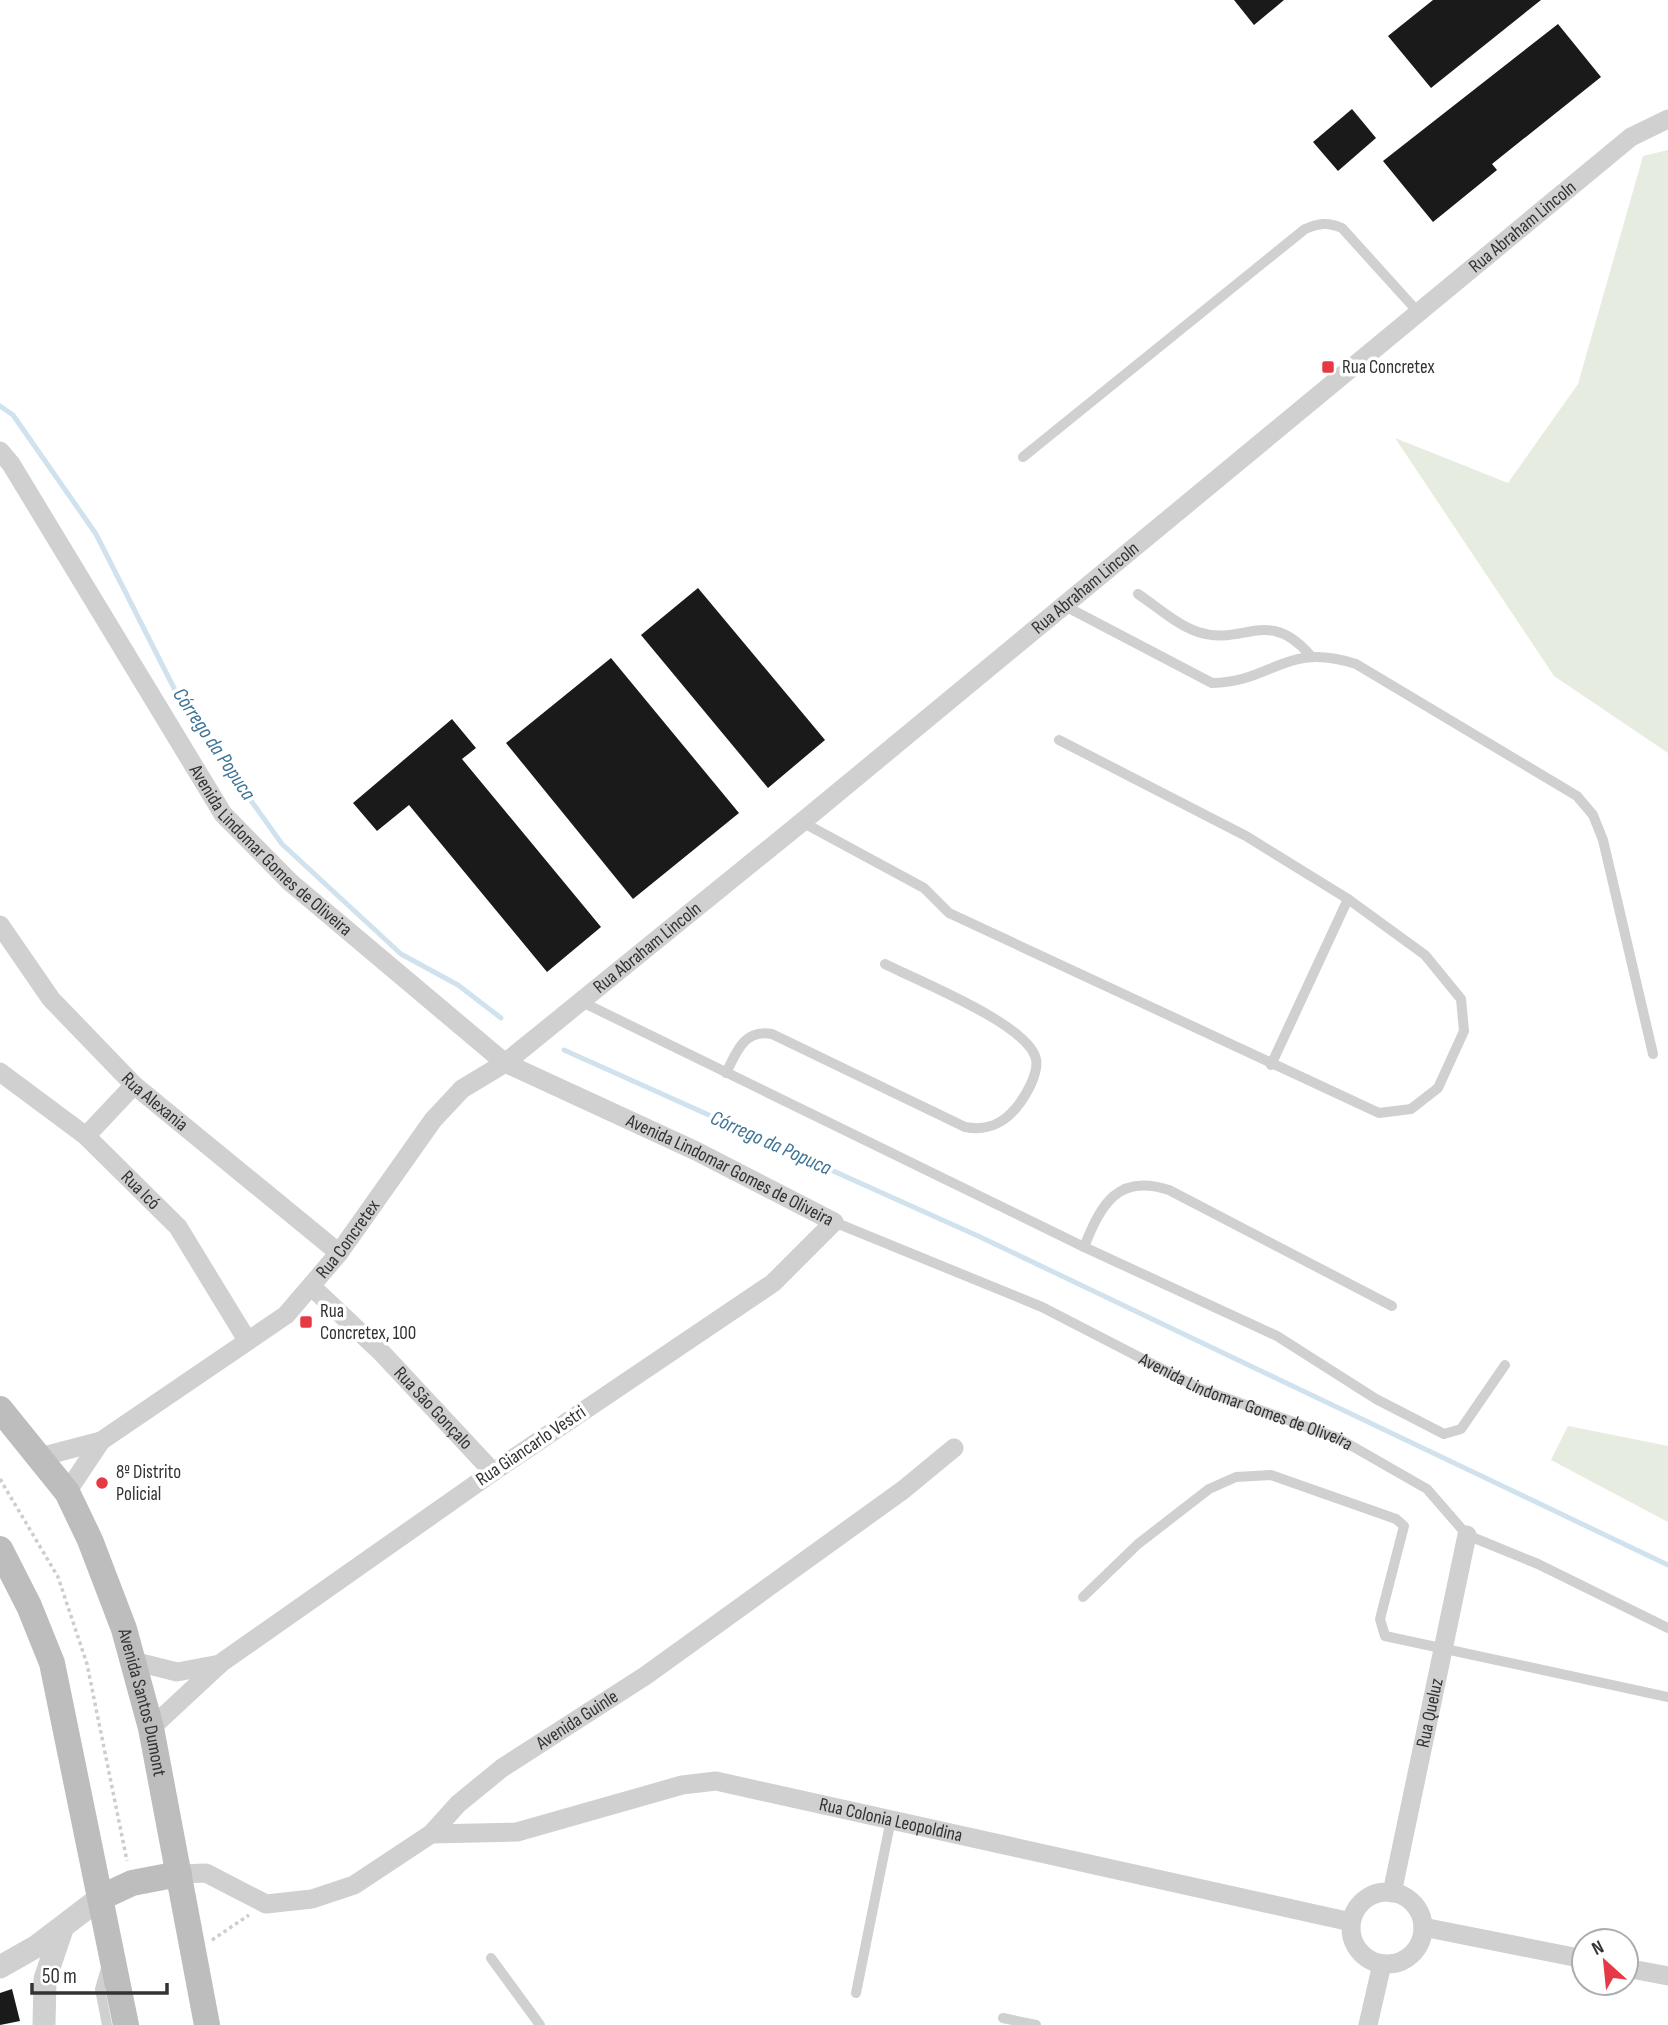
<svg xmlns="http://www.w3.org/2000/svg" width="1668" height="2025" font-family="'Sofia Sans Condensed',sans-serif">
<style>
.green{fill:#e6ecdf}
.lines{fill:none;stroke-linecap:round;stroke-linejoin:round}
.stream{stroke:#cfe2ee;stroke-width:5}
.building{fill:#1a1a1a}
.path{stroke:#cdcdcd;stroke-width:3.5;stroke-dasharray:3.5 3.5;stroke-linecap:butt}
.service{stroke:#d0d0d0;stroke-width:10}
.minor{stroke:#d0d0d0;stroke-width:19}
.tertiary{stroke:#d0d0d0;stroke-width:23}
.secondary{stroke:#bdbdbd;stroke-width:26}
.poi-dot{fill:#e63946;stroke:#fff;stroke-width:2.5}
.labels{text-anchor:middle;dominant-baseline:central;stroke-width:7;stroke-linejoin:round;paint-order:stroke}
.street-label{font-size:19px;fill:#333;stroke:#fff}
.poi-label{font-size:19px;fill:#333;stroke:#fff;text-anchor:start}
.water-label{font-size:21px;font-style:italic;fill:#3f7597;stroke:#fff}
</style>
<rect width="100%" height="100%" fill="#fff"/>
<g class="green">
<polygon points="1668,150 1668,753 1554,676 1395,438 1508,483 1578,384 1643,156"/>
<polygon points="1568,1426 1668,1446 1668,1522 1551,1460"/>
</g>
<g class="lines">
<g class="stream">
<polyline points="0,406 13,415 96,534 182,704 282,844 401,954 458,985 501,1018"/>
<polyline points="564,1050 978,1236 1668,1565"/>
</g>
</g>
<g class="building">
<polygon points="1234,0 1284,0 1254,25"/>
<polygon points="1433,0 1541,0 1431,88 1388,36"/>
<polygon points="1558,24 1601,77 1492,164 1497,170 1433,222 1383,161"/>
<polygon points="1352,109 1376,138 1338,171 1313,142"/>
<polygon points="698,588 825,740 768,788 641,635"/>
<polygon points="611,658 739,813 633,899 506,743"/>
<polygon points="452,719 476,748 462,759 601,927 547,972 409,805 377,831 353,803"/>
<polygon points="12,1989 20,2021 0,2025 0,1993"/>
</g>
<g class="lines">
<g class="path">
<polyline points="0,1479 58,1577 87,1664 127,1861"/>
<polyline points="212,1940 249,1915"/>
</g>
<g class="service">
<path d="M1023,457L1305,229C1319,223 1328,222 1342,228L1418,312"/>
<path d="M1138,594C1156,606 1177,625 1198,632C1244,647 1267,606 1310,655"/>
<path d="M1063,605L1212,683C1274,682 1284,641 1356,664L1577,796L1593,815L1603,840L1653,1054"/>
<polyline points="802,822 924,888 949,913 1379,1113 1411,1109 1438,1088 1464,1031 1461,999 1425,955 1348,899 1246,836 1059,740"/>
<polyline points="580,1001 1084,1247 1277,1336 1376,1399 1444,1434 1461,1429 1505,1365"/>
<polyline points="1271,1065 1348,899"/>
<path d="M726,1073C737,1051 744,1029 772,1034L965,1127C986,1131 1002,1125 1016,1108C1025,1097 1039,1074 1036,1059C1028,1024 918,981 885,964"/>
<path id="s1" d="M834,1222L1042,1307L1201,1389L1338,1438L1427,1489L1467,1535L1538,1564L1668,1628"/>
<path d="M1084,1247C1101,1205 1117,1173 1169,1190L1392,1306"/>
<polyline points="1083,1597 1138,1544 1209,1489 1236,1477 1271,1475 1396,1519 1404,1526 1380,1619 1385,1636 1668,1697"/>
<polyline points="491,1958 540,2025"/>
<polyline points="106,1968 100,1989 107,2025"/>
<polyline points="856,1993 891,1819"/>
<polyline points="1003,2018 1036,2025"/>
</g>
<g class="minor">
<path id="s2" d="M0,451L11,464L223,814L290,882L505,1063L696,1151L834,1222L773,1283L493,1472L221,1663L151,1728"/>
<path id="s3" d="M0,925L51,999L134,1085L339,1253"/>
<path id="s4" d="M0,1072L86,1136L178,1227L247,1340"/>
<polyline points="86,1136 134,1085"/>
<path id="s5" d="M313,1288L381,1352L493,1472"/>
<path id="s6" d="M40,1457L101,1441L286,1315L339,1253L433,1120L462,1089L505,1063L802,822L1631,137L1668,119"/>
<polyline points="67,1492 101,1441"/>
<polyline points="133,1661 177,1672 220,1664"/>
<path id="s7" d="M431,1834L517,1832L682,1785L716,1781L1351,1922"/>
<path id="s8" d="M179,1874L206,1873L266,1904L312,1899L354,1885L431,1834L458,1804L502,1768L645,1676L903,1490L954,1448"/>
<circle cx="1387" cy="1928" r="36"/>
<path id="s9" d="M1392,1893L1467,1535"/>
<polyline points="1423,1927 1584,1959"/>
<polyline points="1626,1968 1668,1976"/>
<polyline points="1368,2025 1382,1964"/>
</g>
<g class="tertiary">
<polyline points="0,1967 37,1946 100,1898"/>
<polyline points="44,2025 45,1979 62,1929"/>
</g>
<g class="secondary">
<path id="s10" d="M0,1409L67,1492L90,1540L124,1629L151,1728L207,2025"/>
<polyline points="0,1549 29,1606 52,1663 126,2025"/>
<polyline points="100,1898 132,1883 179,1874"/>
</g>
</g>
<g class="poi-dot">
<rect x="1321" y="360" width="14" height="14" rx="3.5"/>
<rect x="299" y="1315" width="14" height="14" rx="3.5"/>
<circle cx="102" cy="1483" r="7"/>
</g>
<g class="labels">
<g class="street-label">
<text stroke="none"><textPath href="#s6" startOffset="1941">Rua Abraham Lincoln</textPath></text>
<text stroke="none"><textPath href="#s6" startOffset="1374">Rua Abraham Lincoln</textPath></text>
<text stroke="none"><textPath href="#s2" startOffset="485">Avenida Lindomar Gomes de Oliveira</textPath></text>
<text stroke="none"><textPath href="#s6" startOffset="807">Rua Abraham Lincoln</textPath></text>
<text stroke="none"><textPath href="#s3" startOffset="236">Rua Alexania</textPath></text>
<text stroke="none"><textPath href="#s2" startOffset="1052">Avenida Lindomar Gomes de Oliveira</textPath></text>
<text stroke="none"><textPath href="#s4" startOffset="184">Rua Icó</textPath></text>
<text stroke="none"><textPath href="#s6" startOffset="385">Rua Concretex</textPath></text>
<text stroke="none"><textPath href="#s1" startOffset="450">Avenida Lindomar Gomes de Oliveira</textPath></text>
<text stroke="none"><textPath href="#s5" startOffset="170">Rua São Gonçalo</textPath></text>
<text transform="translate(531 1446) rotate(-34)">Rua Giancarlo Vestri</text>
<text stroke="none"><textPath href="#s10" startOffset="331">Avenida Santos Dumont</textPath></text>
<text stroke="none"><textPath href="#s9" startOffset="184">Rua Queluz</textPath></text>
<text stroke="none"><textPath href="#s8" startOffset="464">Avenida Guinle</textPath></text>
<text stroke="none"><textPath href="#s7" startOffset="471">Rua Colonia Leopoldina</textPath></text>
</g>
<g class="poi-label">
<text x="1342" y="367">Rua Concretex</text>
<text x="320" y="1311">Rua<tspan x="320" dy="22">Concretex, 100</tspan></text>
<text x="116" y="1472">8º Distrito<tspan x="116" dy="22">Policial</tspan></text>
</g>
<g class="water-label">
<text transform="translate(214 744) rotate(56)">Córrego da Popuca</text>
<text transform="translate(771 1143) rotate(24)">Córrego da Popuca</text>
</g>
</g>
<g transform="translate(1605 1962) rotate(333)"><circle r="33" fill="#ffffff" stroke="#adadad" stroke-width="2"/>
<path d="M0-5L12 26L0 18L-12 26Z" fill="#e63946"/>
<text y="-10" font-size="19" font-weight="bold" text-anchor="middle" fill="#333333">N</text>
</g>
<path d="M32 1983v10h135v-10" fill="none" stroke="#333333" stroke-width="3.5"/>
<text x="42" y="1983" font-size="21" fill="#333333" stroke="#ffffff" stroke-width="5" paint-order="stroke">50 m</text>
</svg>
